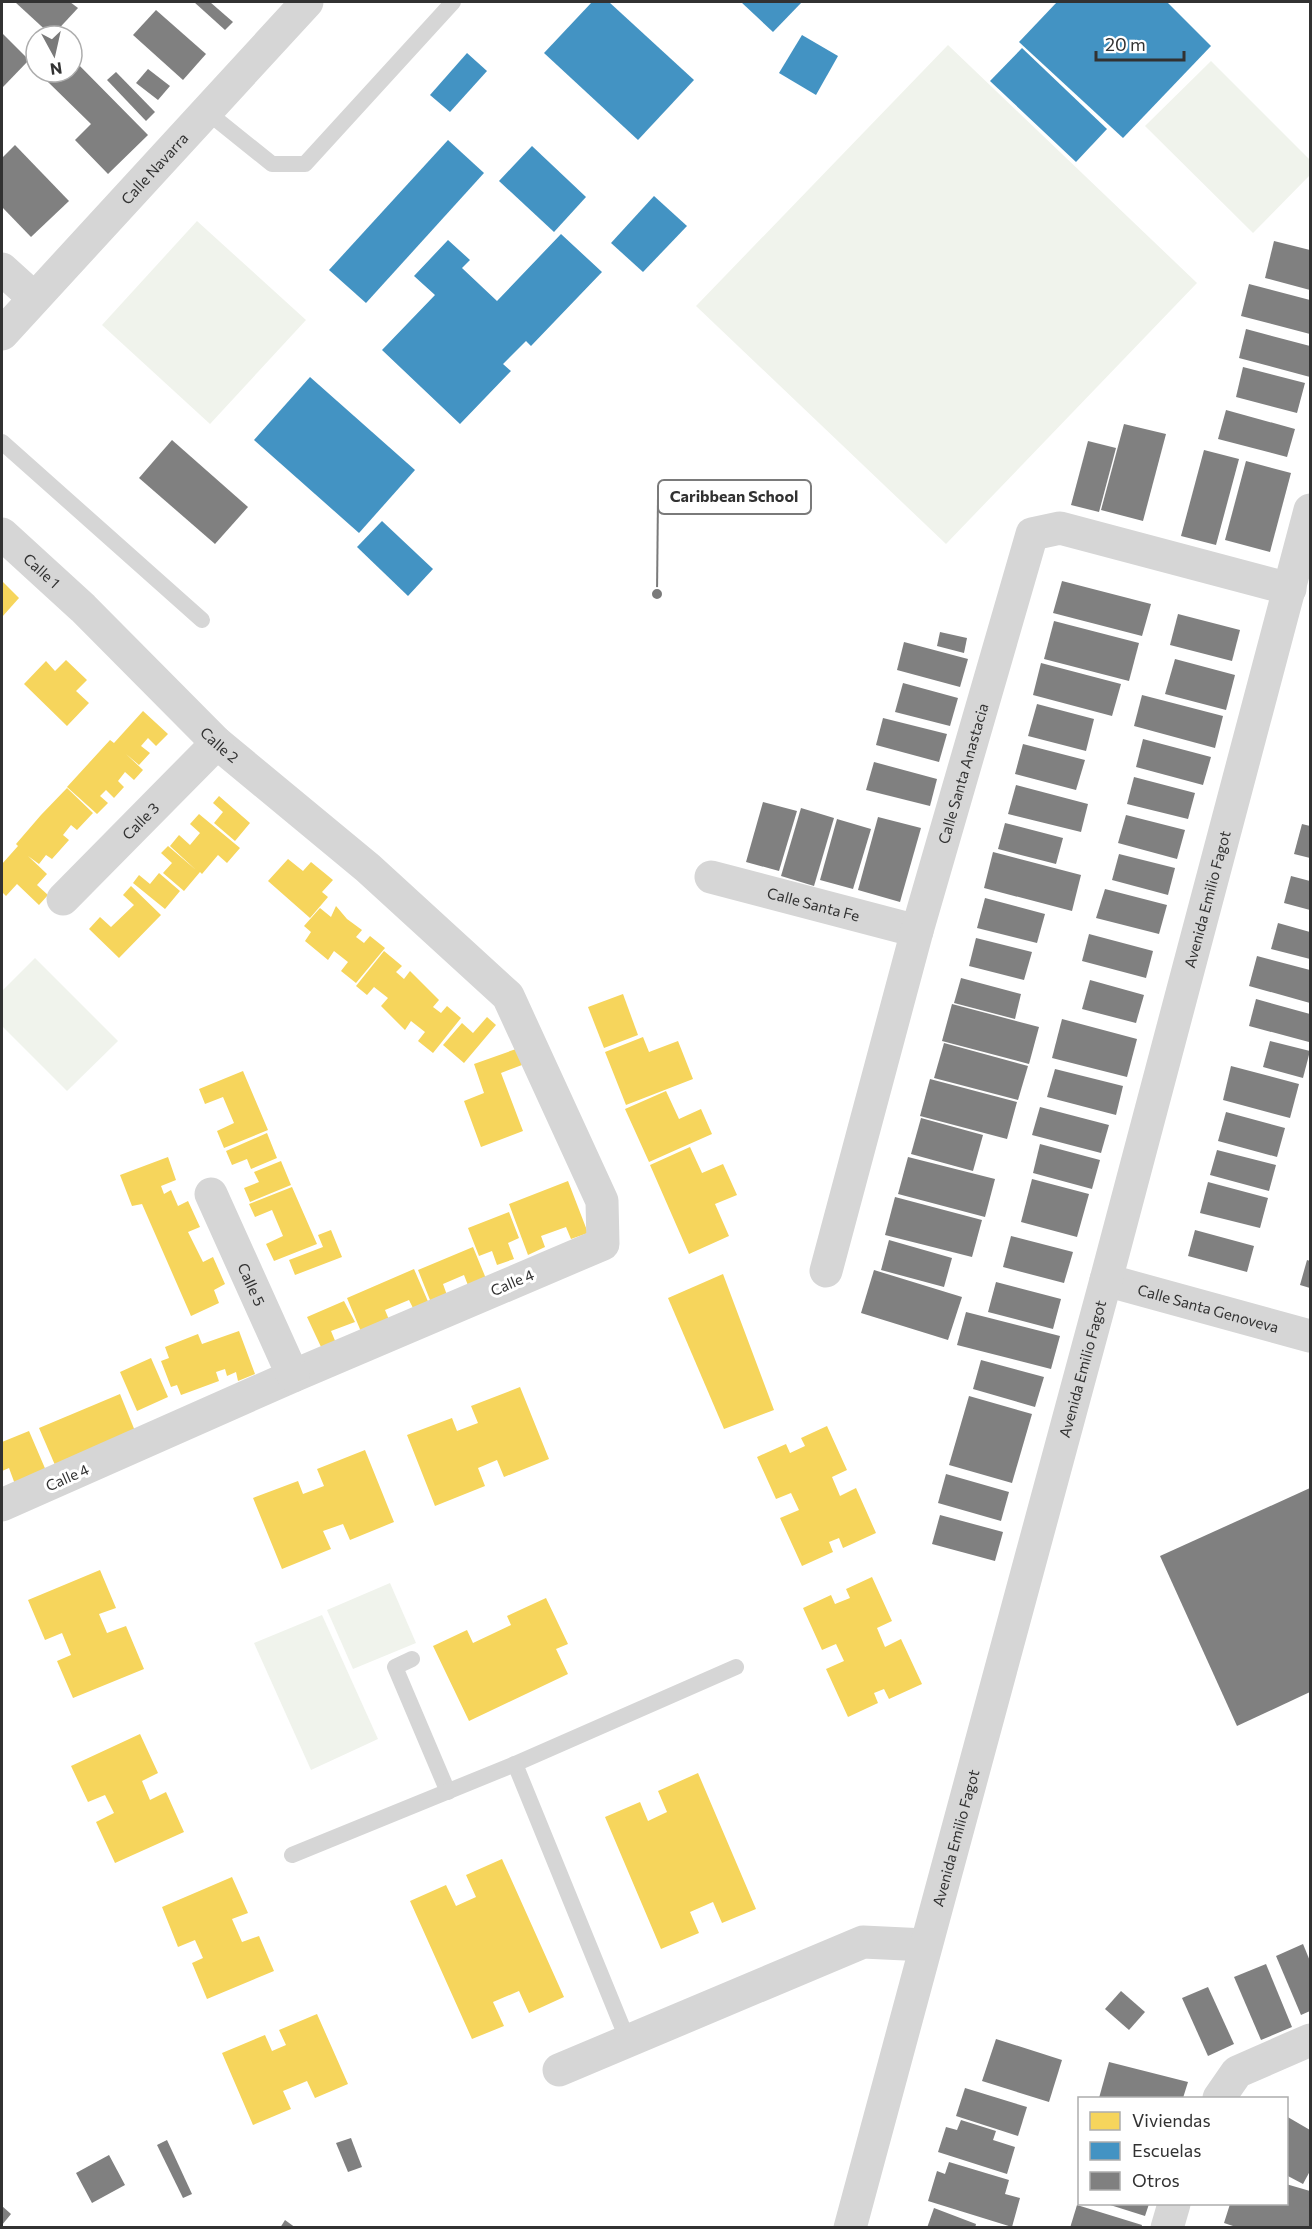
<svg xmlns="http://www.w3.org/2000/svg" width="1312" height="2229" font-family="Commissioner,sans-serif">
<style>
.green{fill:#f0f3ec}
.homes{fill:#f6d55c}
.schools{fill:#4393c3}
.building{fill:#808080}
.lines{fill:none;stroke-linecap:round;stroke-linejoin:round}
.service{stroke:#d6d6d6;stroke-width:16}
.minor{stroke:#d6d6d6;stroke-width:33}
.tertiary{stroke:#d6d6d6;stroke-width:33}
.labels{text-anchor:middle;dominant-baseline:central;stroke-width:6;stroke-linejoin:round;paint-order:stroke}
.street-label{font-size:15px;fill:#323232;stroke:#fff}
.leader{fill:none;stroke:#7a7a7a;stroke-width:2}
.callout-dot{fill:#7a7a7a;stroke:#fff;stroke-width:2}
.callout{fill:#fff;stroke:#7a7a7a;stroke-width:2}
.callout-label{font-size:16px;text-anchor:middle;font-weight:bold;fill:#323232}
</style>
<rect width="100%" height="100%" fill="#fff"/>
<g class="green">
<polygon points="948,45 1197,283 946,544 696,306"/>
<polygon points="1211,61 1310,160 1310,175 1253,233 1145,126"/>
<polygon points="197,221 306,320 210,424 102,325"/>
<polygon points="35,958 118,1041 67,1091 2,1026 2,991"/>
<polygon points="390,1583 416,1643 353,1669 327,1610"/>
<polygon points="322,1615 378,1739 311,1770 254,1643"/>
</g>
<g class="homes">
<polygon points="2,581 19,598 2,617"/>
<polygon points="66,660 87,680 76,691 89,703 67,726 24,684 46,661 55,671"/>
<polygon points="143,711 168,734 156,746 148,738 141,746 150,753 139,765 126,754 143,770 134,780 125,772 118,781 124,787 114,798 106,790 100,796 108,803 97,814 67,787 110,740 114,743"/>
<polygon points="67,788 93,813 77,830 71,825 63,835 69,840 52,859 46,855 39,864 28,856 47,874 37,885 48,895 39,905 17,884 6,896 2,892 2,864 18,846 16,844 41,815"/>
<polygon points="219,796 250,823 235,841 214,823 223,812 213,803"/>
<polygon points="199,814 240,848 227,863 218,855 202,874 200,872 184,891 163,873 172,863 161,853 168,846 196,870 170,846 179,835 190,845 200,833 190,824"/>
<polygon points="288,859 303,871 311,862 333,880 322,892 328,897 310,918 268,881"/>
<polygon points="159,873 180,891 165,909 133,883 139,875 150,884"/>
<polygon points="131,886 161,915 119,958 89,929 100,917 111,927 134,905 123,895"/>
<polygon points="336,906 347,919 362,930 356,937 364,943 370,936 385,948 356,983 341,971 348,962 334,951 328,960 305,941 311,932 304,926 320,908 331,917"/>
<polygon points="384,951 402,966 396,972 404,979 410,971 439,1000 433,1007 441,1013 447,1006 461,1018 433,1053 418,1041 425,1032 411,1021 405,1030 381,1006 388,998 374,987 367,995 356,986"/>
<polygon points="623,994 638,1035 604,1048 588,1007"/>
<polygon points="487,1017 496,1025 464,1063 443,1045 462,1023 473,1033"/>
<polygon points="643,1037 649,1052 678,1041 693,1079 626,1105 605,1052"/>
<polygon points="516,1049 522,1065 501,1073 523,1131 481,1147 464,1101 484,1093 474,1064"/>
<polygon points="243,1071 268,1130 224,1148 217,1131 234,1123 223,1097 205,1104 199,1089"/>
<polygon points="666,1091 679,1119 701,1109 712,1134 649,1162 625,1109"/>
<polygon points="267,1133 277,1158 251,1169 247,1159 232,1165 226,1151"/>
<polygon points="690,1147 702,1173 723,1164 737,1195 715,1204 729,1236 689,1254 650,1165"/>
<polygon points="168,1157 176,1180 161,1186 164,1194 171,1190 178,1206 188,1201 200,1227 188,1232 203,1262 213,1257 225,1284 214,1290 219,1303 191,1316 142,1204 132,1206 120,1175"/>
<polygon points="281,1161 291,1185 250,1202 244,1188 259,1182 254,1172"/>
<polygon points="568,1181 588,1233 571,1239 566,1227 541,1236 545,1247 528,1255 509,1204"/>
<polygon points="292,1187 317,1244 274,1261 266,1244 283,1236 272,1210 255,1217 249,1204"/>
<polygon points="509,1212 519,1238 508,1243 514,1259 497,1265 492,1251 479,1256 468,1228"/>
<polygon points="331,1230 342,1257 295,1275 289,1260 323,1247 318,1235"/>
<polygon points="473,1247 487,1281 469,1288 464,1275 443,1284 448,1298 432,1305 418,1270"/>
<polygon points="414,1269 430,1306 415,1312 409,1300 385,1310 390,1322 362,1334 347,1298"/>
<polygon points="723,1274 774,1410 724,1429 668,1298"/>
<polygon points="344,1301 355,1322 331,1331 336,1343 322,1349 307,1317"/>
<polygon points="239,1331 255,1374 238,1381 236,1372 227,1376 225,1369 216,1372 219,1381 181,1395 177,1385 171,1387 161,1361 169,1358 165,1347 198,1334 202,1344"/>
<polygon points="151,1358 168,1397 137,1411 120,1372"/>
<polygon points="520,1387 549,1459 504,1477 497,1460 478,1468 485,1486 435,1506 407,1435 452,1418 457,1431 478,1423 471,1406"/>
<polygon points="120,1394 135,1431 55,1465 39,1428"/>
<polygon points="827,1426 847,1470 832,1477 840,1496 856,1488 876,1533 843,1548 839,1538 829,1542 833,1552 802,1566 780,1518 799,1510 791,1493 776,1499 757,1457 786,1444 790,1453 805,1446 801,1438"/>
<polygon points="29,1431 47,1473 16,1487 9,1468 2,1471 2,1442"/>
<polygon points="365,1450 394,1522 350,1540 343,1524 323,1531 331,1549 282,1569 253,1498 298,1481 303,1494 324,1486 317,1469"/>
<polygon points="100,1570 116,1608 99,1614 107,1633 126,1626 144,1669 73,1698 57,1661 71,1655 62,1633 45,1640 28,1600"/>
<polygon points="872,1577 892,1621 877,1628 885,1647 901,1639 922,1684 889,1699 884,1689 874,1693 878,1703 848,1717 826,1669 844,1661 836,1644 822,1650 803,1608 831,1595 835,1604 850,1598 846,1589"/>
<polygon points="546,1598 568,1644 556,1649 568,1674 469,1721 433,1646 467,1630 473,1643 511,1625 507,1616"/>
<polygon points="140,1734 158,1773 142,1781 150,1800 166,1792 184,1832 115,1863 96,1822 114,1813 105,1795 88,1802 71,1766"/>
<polygon points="698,1773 756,1909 722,1923 713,1902 690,1912 699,1933 661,1949 605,1817 640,1802 648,1821 667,1812 658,1791"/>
<polygon points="502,1859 564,1997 529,2013 519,1991 493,2002 504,2026 472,2039 410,1901 446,1885 456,1906 476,1897 466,1875"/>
<polygon points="232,1877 248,1913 232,1919 242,1942 259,1936 274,1971 207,1999 192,1963 203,1958 195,1940 178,1947 162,1907"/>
<polygon points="317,2014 348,2084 315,2098 307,2081 283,2091 291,2109 253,2125 222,2053 265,2035 272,2051 286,2045 279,2030"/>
</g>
<g class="schools">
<polygon points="592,2 609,2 694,80 638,140 544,53"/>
<polygon points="741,2 802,2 773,32"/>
<polygon points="1057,2 1167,2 1211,46 1123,138 1019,42"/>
<polygon points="802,35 838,56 816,95 779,73"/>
<polygon points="1022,48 1107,129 1076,162 990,81"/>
<polygon points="467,53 487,71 450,112 430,95"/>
<polygon points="448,140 484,173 366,303 329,270"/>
<polygon points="532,146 586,197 554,232 499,181"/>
<polygon points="654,196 687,226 643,272 611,243"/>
<polygon points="561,234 602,272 531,346 526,341 503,364 511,371 460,424 382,350 435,295 414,276 448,240 470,260 462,268 497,301"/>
<polygon points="310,377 415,470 359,533 254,440"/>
<polygon points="382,521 433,569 408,596 357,547"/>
</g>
<g class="building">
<polygon points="15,2 70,2 78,8 52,36"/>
<polygon points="194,2 210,2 233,22 225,30"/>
<polygon points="156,10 206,54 183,80 133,35"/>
<polygon points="2,33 29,60 2,88"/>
<polygon points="72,58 148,135 108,174 75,140 91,124 48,82 58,72 72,72"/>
<polygon points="148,69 170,86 158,100 136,83"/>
<polygon points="116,72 155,112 146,121 107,80"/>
<polygon points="15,145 69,201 31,237 2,207 2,158"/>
<polygon points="1274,241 1310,250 1310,290 1265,278"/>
<polygon points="1249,284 1310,300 1310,334 1241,316"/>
<polygon points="1246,329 1310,346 1310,377 1239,358"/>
<polygon points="1243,367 1305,383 1297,413 1236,397"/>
<polygon points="1226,410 1295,429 1287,457 1218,439"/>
<polygon points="1124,424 1166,434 1143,521 1101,510"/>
<polygon points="172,440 248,507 215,544 139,478"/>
<polygon points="1088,441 1116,448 1099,512 1071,505"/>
<polygon points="1204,450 1239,459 1216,545 1181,536"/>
<polygon points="1246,461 1291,473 1270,552 1225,540"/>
<polygon points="1062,581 1151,604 1142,636 1053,613"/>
<polygon points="1178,614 1240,630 1232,661 1170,645"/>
<polygon points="1054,621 1139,643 1129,681 1044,659"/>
<polygon points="940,632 967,638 964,653 937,646"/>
<polygon points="904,642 968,659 960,687 897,670"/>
<polygon points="1175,659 1235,675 1226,710 1165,694"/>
<polygon points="1041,663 1121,684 1112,716 1033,695"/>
<polygon points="903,683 958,698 950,726 895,712"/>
<polygon points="1142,695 1223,716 1215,748 1134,726"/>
<polygon points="1037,704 1094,719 1086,751 1028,736"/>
<polygon points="883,718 947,734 939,762 876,745"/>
<polygon points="1143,739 1211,757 1203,785 1136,767"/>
<polygon points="1023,744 1085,760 1076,790 1015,774"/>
<polygon points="874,762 937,779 930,806 866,790"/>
<polygon points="1134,777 1195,793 1188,819 1127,804"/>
<polygon points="1016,785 1088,804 1081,832 1008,814"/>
<polygon points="763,802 797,811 779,871 746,862"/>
<polygon points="801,808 834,818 814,886 781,876"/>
<polygon points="1126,815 1185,830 1177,859 1118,843"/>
<polygon points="878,817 921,828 900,902 858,890"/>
<polygon points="837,819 871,829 853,889 820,880"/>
<polygon points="1005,823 1063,838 1056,864 998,849"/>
<polygon points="1302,824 1310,826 1310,858 1294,854"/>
<polygon points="993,852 1081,875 1072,911 984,888"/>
<polygon points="1119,854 1175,868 1168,895 1112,880"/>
<polygon points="1291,876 1310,881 1310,910 1284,903"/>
<polygon points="1105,889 1167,905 1159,934 1096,918"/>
<polygon points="985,898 1045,914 1037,943 977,928"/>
<polygon points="1278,923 1310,932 1310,959 1271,949"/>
<polygon points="1089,934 1153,951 1146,978 1082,961"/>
<polygon points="976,938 1032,952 1024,980 969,966"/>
<polygon points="1257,956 1310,970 1310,1003 1249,986"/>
<polygon points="961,978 1021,994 1015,1019 954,1003"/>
<polygon points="1090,980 1144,995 1136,1023 1082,1009"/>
<polygon points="1256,999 1310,1014 1309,1042 1249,1026"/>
<polygon points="952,1004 1039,1027 1029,1064 942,1041"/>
<polygon points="1062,1019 1137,1039 1127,1077 1052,1058"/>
<polygon points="1270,1041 1310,1051 1303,1078 1263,1067"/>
<polygon points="944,1043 1028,1066 1018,1100 934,1078"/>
<polygon points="1231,1066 1299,1084 1290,1118 1223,1100"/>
<polygon points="1055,1069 1123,1086 1116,1115 1047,1097"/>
<polygon points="930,1079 1017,1102 1007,1139 920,1116"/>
<polygon points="1040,1107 1109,1125 1101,1153 1032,1135"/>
<polygon points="1226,1112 1285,1128 1277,1157 1218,1141"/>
<polygon points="921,1118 983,1135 973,1171 911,1154"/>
<polygon points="1040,1144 1100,1160 1092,1189 1033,1173"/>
<polygon points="1217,1150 1276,1165 1269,1191 1210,1175"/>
<polygon points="908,1157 995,1179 985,1217 898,1194"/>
<polygon points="1032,1179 1089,1194 1077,1237 1021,1222"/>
<polygon points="1208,1182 1268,1198 1260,1228 1200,1213"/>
<polygon points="895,1197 982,1220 972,1257 885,1235"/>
<polygon points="1195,1230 1254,1246 1247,1272 1188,1256"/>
<polygon points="1011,1236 1073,1252 1064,1283 1003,1267"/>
<polygon points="889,1240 952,1258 944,1287 881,1270"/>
<polygon points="1307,1260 1310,1261 1310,1288 1300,1285"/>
<polygon points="874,1270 962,1297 948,1340 861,1313"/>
<polygon points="996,1282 1061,1299 1053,1329 988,1312"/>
<polygon points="966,1312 1060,1336 1051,1369 957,1345"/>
<polygon points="981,1360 1044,1377 1035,1407 973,1389"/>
<polygon points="969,1396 1032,1414 1012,1483 949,1465"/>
<polygon points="946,1474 1009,1492 1001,1521 938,1503"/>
<polygon points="1310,1488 1310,1692 1237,1726 1160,1556"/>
<polygon points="940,1515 1003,1532 995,1561 932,1544"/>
<polygon points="1303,1944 1310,1961 1310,2011 1301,2015 1276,1956"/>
<polygon points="1266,1964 1292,2027 1261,2040 1234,1977"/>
<polygon points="1208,1987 1234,2044 1208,2056 1182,1998"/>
<polygon points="1121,1991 1145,2012 1129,2030 1105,2009"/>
<polygon points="996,2039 1062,2060 1049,2102 982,2081"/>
<polygon points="1109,2062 1188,2082 1183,2098 1099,2098"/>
<polygon points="965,2088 1027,2107 1018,2136 956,2116"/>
<polygon points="1286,2116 1310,2130 1310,2171 1303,2184 1286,2175"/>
<polygon points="961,2120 996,2131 993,2140 1015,2147 1007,2174 938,2152 946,2127 957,2130"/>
<polygon points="351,2138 362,2167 348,2172 336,2143"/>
<polygon points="167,2140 192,2194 183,2198 157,2145"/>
<polygon points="109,2155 125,2185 92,2203 76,2173"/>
<polygon points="949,2162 1009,2180 1005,2194 1020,2198 1012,2227 928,2201 937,2171 945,2174"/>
<polygon points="1286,2184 1310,2191 1310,2228 1239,2228 1224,2223 1230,2204 1286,2204"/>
<polygon points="1107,2204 1149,2204 1145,2216"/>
<polygon points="1077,2205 1142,2225 1141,2228 1070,2228"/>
<polygon points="2,2206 11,2214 2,2225"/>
<polygon points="934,2208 976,2224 975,2228 927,2228"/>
<polygon points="285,2220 296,2228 280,2228"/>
</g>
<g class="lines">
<g class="service">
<polyline points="206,111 272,164 305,164 453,2"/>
<polyline points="2,442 202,620"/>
<polyline points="412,1659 395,1667 448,1792"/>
<polyline points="515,1764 628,2041"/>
<polyline points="292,1855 515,1764 736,1667"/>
</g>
<g class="minor">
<polyline points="2,269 34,298"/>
<path id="s1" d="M2,534L83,608L217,743L368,868L508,996L602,1201L603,1244L293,1376L2,1505"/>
<path id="s2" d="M711,877L917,931"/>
<path id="s3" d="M63,899L217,743"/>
<path id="s4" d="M211,1194L293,1376"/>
<path id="s5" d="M826,1271L917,931L1032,534L1060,528L1290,589"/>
<path id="s6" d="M1106,1280L1310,1336"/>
<polyline points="559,2070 863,1942 926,1945"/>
<polyline points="1219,2098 1237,2072 1310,2040"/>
<polyline points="1167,2228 1174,2204"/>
</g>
<g class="tertiary">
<path id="s7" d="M2,334L307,2"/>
<path id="s8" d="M850,2228L1106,1280L1310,510"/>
</g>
</g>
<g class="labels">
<g class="street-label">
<text stroke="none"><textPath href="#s7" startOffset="225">Calle Navarra</textPath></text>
<text stroke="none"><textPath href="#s1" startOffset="54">Calle 1</textPath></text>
<text stroke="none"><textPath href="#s1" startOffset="303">Calle 2</textPath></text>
<text stroke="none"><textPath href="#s5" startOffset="516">Calle Santa Anastacia</textPath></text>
<text stroke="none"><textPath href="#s3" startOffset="110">Calle 3</textPath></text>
<text stroke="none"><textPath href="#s8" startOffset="1376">Avenida Emilio Fagot</textPath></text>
<text stroke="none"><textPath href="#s2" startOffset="106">Calle Santa Fe</textPath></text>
<text transform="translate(512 1282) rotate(-23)">Calle 4</text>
<text stroke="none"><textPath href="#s4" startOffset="99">Calle 5</textPath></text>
<text stroke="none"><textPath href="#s6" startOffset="106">Calle Santa Genoveva</textPath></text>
<text stroke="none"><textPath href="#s8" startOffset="890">Avenida Emilio Fagot</textPath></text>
<text transform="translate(67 1477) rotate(-24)">Calle 4</text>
<text stroke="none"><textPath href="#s8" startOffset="404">Avenida Emilio Fagot</textPath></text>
</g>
</g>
<path class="leader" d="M657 594L658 497"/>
<circle class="callout-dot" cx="657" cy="594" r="6"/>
<rect class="callout" x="658" y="480" width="153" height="34" rx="6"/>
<g class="callout-label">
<text x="734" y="502">Caribbean School</text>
</g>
<rect width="1312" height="2229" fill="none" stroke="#323232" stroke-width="6"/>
<rect x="1078" y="2097" width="210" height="108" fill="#ffffff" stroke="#adadad" stroke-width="1.5"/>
<rect x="1090" y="2112" width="30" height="18" fill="#f6d55c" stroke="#adadad" stroke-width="1.5"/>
<text x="1132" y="2127" font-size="18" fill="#323232">Viviendas</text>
<rect x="1090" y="2142" width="30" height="18" fill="#4393c3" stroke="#adadad" stroke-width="1.5"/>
<text x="1132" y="2157" font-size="18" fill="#323232">Escuelas</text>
<rect x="1090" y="2172" width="30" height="18" fill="#808080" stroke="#adadad" stroke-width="1.5"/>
<text x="1132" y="2187" font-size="18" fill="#323232">Otros</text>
<g transform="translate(54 54) rotate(172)"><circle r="28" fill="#ffffff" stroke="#adadad" stroke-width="1.5"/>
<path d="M0-4.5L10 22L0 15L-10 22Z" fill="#7a7a7a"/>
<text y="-9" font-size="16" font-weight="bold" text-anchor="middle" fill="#323232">N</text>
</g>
<path d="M1096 51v9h88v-9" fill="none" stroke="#323232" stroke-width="3"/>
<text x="1105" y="51" font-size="18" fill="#323232" stroke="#ffffff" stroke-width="4.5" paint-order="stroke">20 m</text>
</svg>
